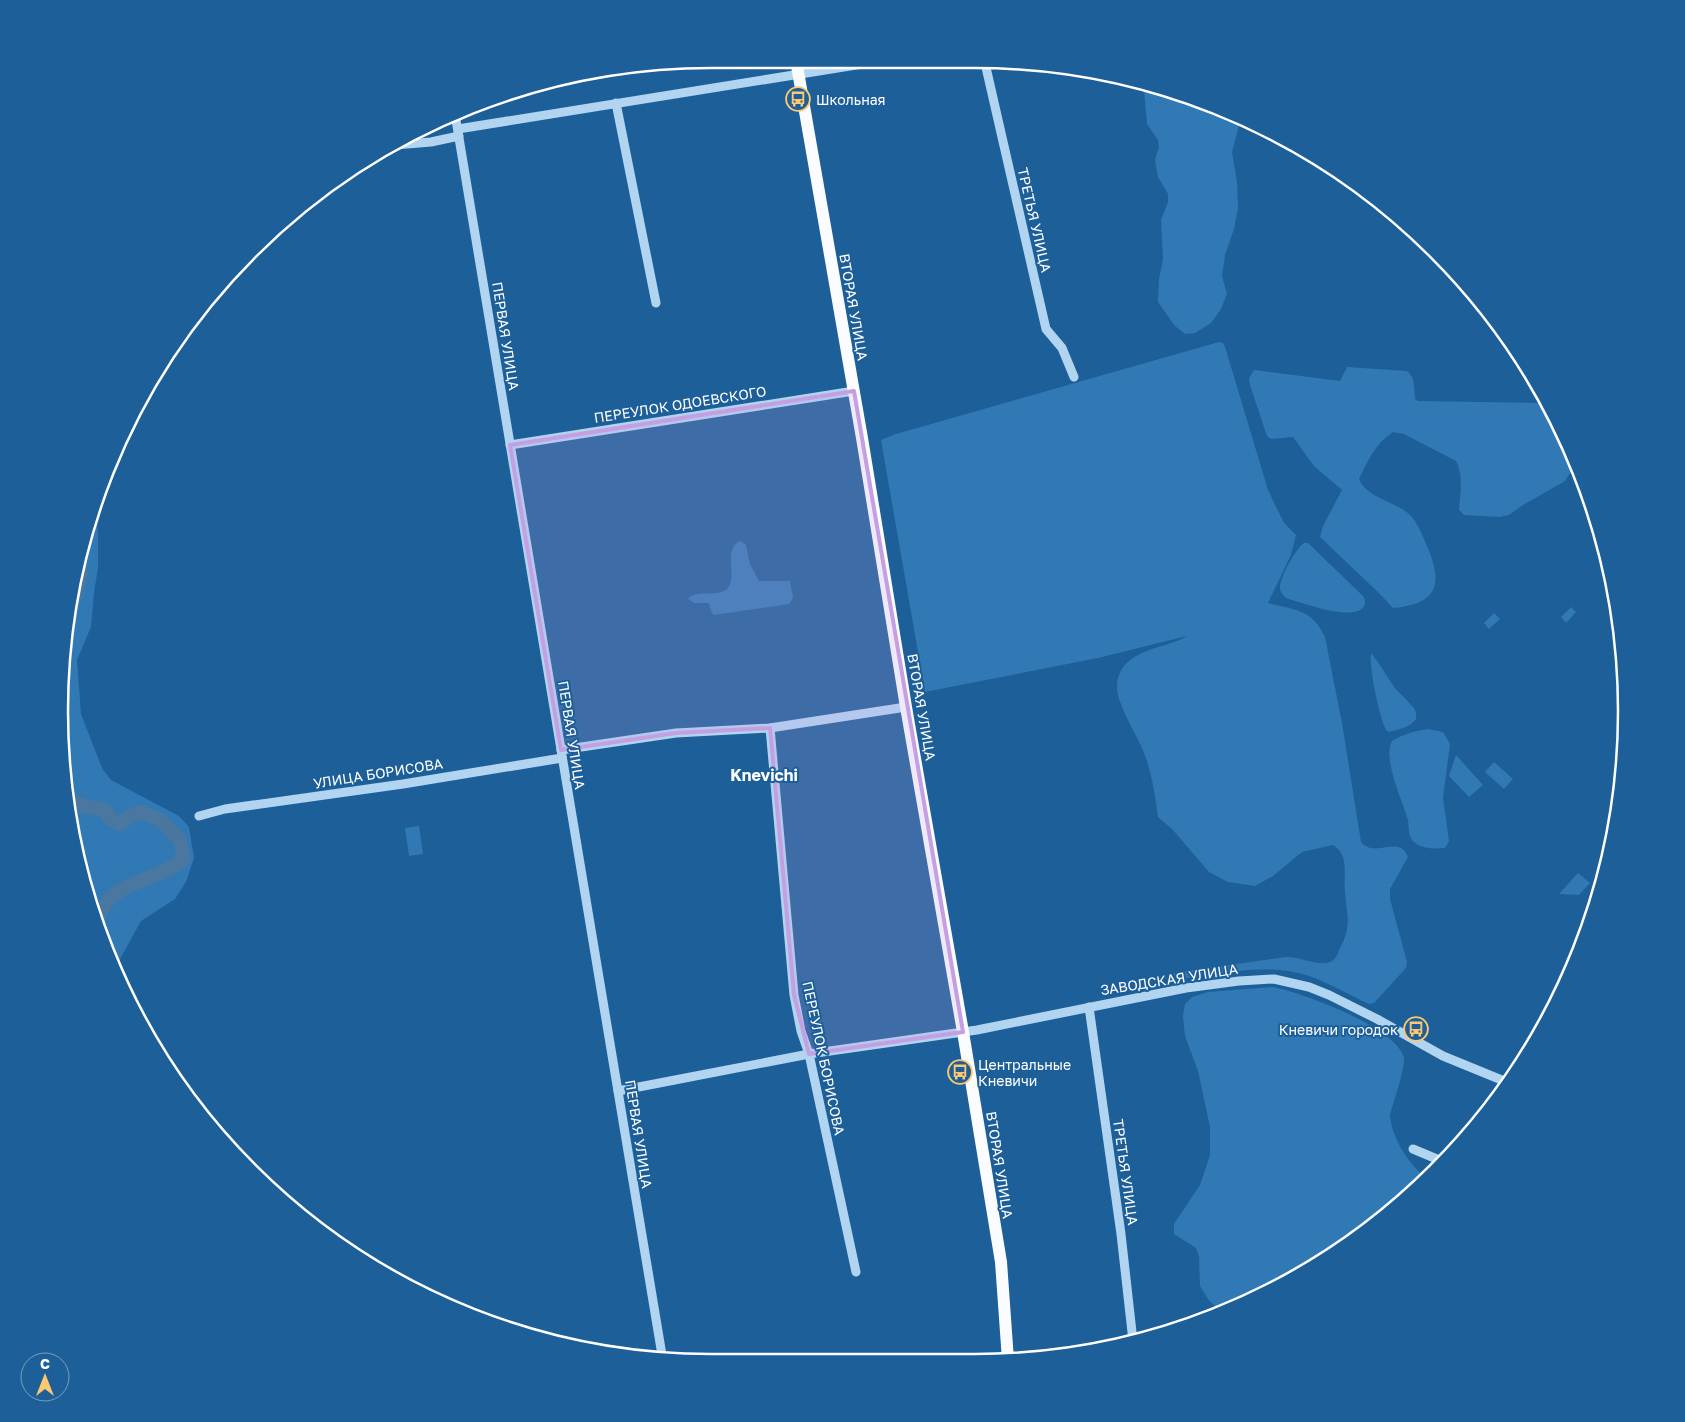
<svg xmlns="http://www.w3.org/2000/svg" width="1685" height="1422" font-family="'Golos Text',sans-serif">
<style>
.green{fill:#3179b4}
.lines{fill:none;stroke-linecap:round;stroke-linejoin:round}
.river{stroke:#4a779f;stroke-width:14}
.minor{stroke:#b1d4f0;stroke-width:9}
.major{stroke:#fafcff;stroke-width:12}
.marked{fill:#c4a0e2;fill-opacity:0.2;stroke:#c4a0e2;stroke-width:4;stroke-linejoin:round}
.labels{text-anchor:middle;dominant-baseline:central;stroke-width:4;stroke-linejoin:round;paint-order:stroke}
.poi-label{font-size:14px;fill:#fff;stroke:#1d5f98;text-anchor:start}
.street-label{font-size:14px;fill:#fff;stroke:#1d5f98}
.quarter-label{font-size:16px;font-weight:bold;fill:#fff;stroke:#1d5f98}
.rim{fill:none;stroke:#fff;stroke-width:2.5}
</style>
<rect width="100%" height="100%" fill="#1d5f98"/>
<g class="green">
<path d="M1104,73L1143,81L1241,118L1232,152L1237,182L1238,208L1234,229L1225,255L1222,276L1227,294L1221,309L1211,323L1195,333L1185,334L1175,326L1158,302L1159,279L1163,259L1161,220L1168,202V194L1158,177L1155,160L1159,147L1158,140L1147,124L1144,90C1128,77 1115,89 1104,73Z"/>
<path d="M1219,342L1223,343L1225,347L1268,490L1284,523L1296,535L1291,555L1268,603C1295,610 1312,609 1325,637L1342,723L1361,842C1375,859 1399,834 1408,857L1390,889V899L1407,962L1406,968L1374,1003L1369,1004C1349,995 1329,983 1309,976C1266,962 1221,974 1178,979L1174,978L1173,974L1178,972L1286,957C1300,956 1320,968 1332,961C1336,959 1338,953 1340,948C1352,926 1347,915 1345,892C1343,876 1350,855 1333,845L1302,852L1273,876L1255,886L1228,882L1209,872L1173,830L1158,817C1155,795 1152,774 1144,753C1137,734 1116,704 1117,685C1117,677 1122,667 1128,662C1144,647 1169,647 1187,636L1098,658L925,692L881,440L896,434Z"/>
<path d="M1347,367L1407,371C1416,378 1414,389 1415,399L1418,401L1546,403L1574,456V467L1565,481L1523,505L1509,515L1500,517L1464,515L1459,510C1460,494 1464,475 1456,461L1404,434L1393,432C1376,443 1368,460 1359,479C1366,498 1398,502 1411,516C1418,523 1423,537 1427,546C1444,585 1437,604 1393,608L1381,595L1320,537L1323,526L1342,490L1314,466L1293,437L1271,439L1267,436L1250,385L1249,378L1254,370L1340,381Z"/>
<polygon points="96,509 98,534 98,568 94,593 91,627 77,660 81,714 102,768 111,780 179,816 189,827 194,858 186,882 175,899 141,921 114,970 108,960 64,796 64,626"/>
<path d="M740,541L746,545L750,564L759,581H790L793,598L789,604L714,615L711,611L709,603H694L688,599C697,587 724,601 730,584C735,571 724,548 740,541Z"/>
<path d="M1304,543H1308L1363,596C1365,599 1366,603 1364,606C1355,623 1300,602 1286,598C1283,595 1280,592 1280,588C1279,579 1296,548 1304,543Z"/>
<polygon points="1571,607 1576,612 1566,623 1561,617"/>
<polygon points="1494,613 1500,619 1489,629 1484,623"/>
<path d="M1371,653L1380,665L1394,687L1414,708L1416,712V719C1411,727 1398,730 1388,732L1386,730C1379,715 1369,669 1371,653Z"/>
<path d="M1428,729L1443,732L1450,744L1443,798L1449,841L1445,848C1435,849 1422,849 1414,842C1408,837 1409,828 1408,820C1403,802 1382,758 1392,741C1403,734 1415,731 1428,729Z"/>
<polygon points="1456,755 1483,785 1469,797 1449,776"/>
<polygon points="1494,762 1513,779 1504,789 1485,772"/>
<polygon points="419,826 423,854 409,856 405,828"/>
<polygon points="1578,873 1590,883 1579,895 1559,894"/>
<path d="M1273,987C1300,992 1400,1028 1404,1059C1405,1068 1393,1104 1390,1115C1392,1139 1408,1163 1427,1179L1336,1253L1222,1314L1208,1299L1200,1286L1199,1256L1196,1248L1174,1234V1224L1200,1185L1210,1155V1127L1198,1071L1185,1036L1183,1016L1185,1004L1192,997L1208,992Z"/>
</g>
<g class="lines">
<g class="river">
<polyline points="65,624 67,622 81,574 79,571"/>
<path d="M65,798L83,806L105,810L111,820L120,824L130,816L142,812L160,820L180,840L184,859C163,876 134,880 112,896C106,901 102,913 97,919"/>
</g>
<g class="minor">
<polyline points="985,63 1046,329 1062,348 1074,377"/>
<polyline points="616,103 656,303"/>
<polyline points="455,114 663,1361"/>
<polyline points="458,129 881,61"/>
<polyline points="395,145 431,142 459,136"/>
<polyline points="510,445 854,391"/>
<polyline points="770,728 794,995 801,1031 809,1054 856,1272"/>
<polyline points="561,750 676,733 770,728 906,707"/>
<polyline points="199,816 225,809 403,784 562,758"/>
<polyline points="1089,1007 1121,1234 1133,1341"/>
<polyline points="618,1091 809,1054 977,1030 1186,988 1239,981 1274,979 1309,987 1329,995 1377,1019 1443,1056 1509,1083"/>
<polyline points="1413,1149 1444,1162"/>
</g>
<polyline class="major" points="796,60 862,438 906,707 963,1032 1001,1262 1008,1360"/>
</g>
<path class="marked" d="M854,391L963,1032L809,1054L794,995L770,728L676,733L561,750L510,445Z"/>
<defs>
<g id="bus-ring" transform="scale(1.25)"><circle r="9.5" fill="#1d5f98" stroke="#ffc770" stroke-width="1.5"/><path d="M-5-6H5V4H4V6H2V4H-2V6H-4V4H-5ZM-3.5-4V0h7V-4ZM-3.5 1.2v1.5H-2V1.2ZM2 1.2v1.5H3.5V1.2Z" fill="#ffc770"/></g>
</defs>
<g fill-rule="evenodd">
<use href="#bus-ring" x="798" y="99"/>
<use href="#bus-ring" x="1416" y="1029"/>
<use href="#bus-ring" x="960" y="1072"/>
</g>
<g class="labels">
<g class="poi-label">
<text x="816" y="99">Школьная</text>
<text x="1398" y="1029" text-anchor="end">Кневичи городок</text>
<text x="978" y="1064">Центральные<tspan x="978" dy="16">Кневичи</tspan></text>
</g>
<g class="street-label">
<text transform="translate(1035 220) rotate(77)">ТРЕТЬЯ УЛИЦА</text>
<text transform="translate(854 307) rotate(80)">ВТОРАЯ УЛИЦА</text>
<text transform="translate(506 336) rotate(81)">ПЕРВАЯ УЛИЦА</text>
<text transform="translate(680 404) rotate(-9)">ПЕРЕУЛОК ОДОЕВСКОГО</text>
<text transform="translate(922 707) rotate(80)">ВТОРАЯ УЛИЦА</text>
<text transform="translate(572 735) rotate(81)">ПЕРВАЯ УЛИЦА</text>
<text transform="translate(378 773) rotate(-9)">УЛИЦА БОРИСОВА</text>
<text transform="translate(1169 979) rotate(-9)">ЗАВОДСКАЯ УЛИЦА</text>
<text transform="translate(824 1058) rotate(78)">ПЕРЕУЛОК БОРИСОВА</text>
<text transform="translate(639 1134) rotate(81)">ПЕРВАЯ УЛИЦА</text>
<text transform="translate(1000 1165) rotate(81)">ВТОРАЯ УЛИЦА</text>
<text transform="translate(1126 1172) rotate(82)">ТРЕТЬЯ УЛИЦА</text>
</g>
<g class="quarter-label">
<text x="764" y="775">Knevichi</text>
</g>
</g>
<path d="M0 0H1685V1422H0ZM711 68H975A643 643 0 0 1 1618 711V711A643 643 0 0 1 975 1354H711A643 643 0 0 1 68 711V711A643 643 0 0 1 711 68Z" fill="#1d5f98" fill-rule="evenodd"/>
<path class="rim" d="M711 68H975A643 643 0 0 1 1618 711V711A643 643 0 0 1 975 1354H711A643 643 0 0 1 68 711V711A643 643 0 0 1 711 68Z"/>
<g transform="translate(45 1377)"><circle r="24" fill="#1d5f98" stroke="#779fc1"/>
<path d="M0-4L9 19L0 12L-9 19Z" fill="#ffc770"/>
<text y="-8" font-size="14" font-weight="bold" text-anchor="middle" fill="#ffffff">С</text>
</g>
</svg>
